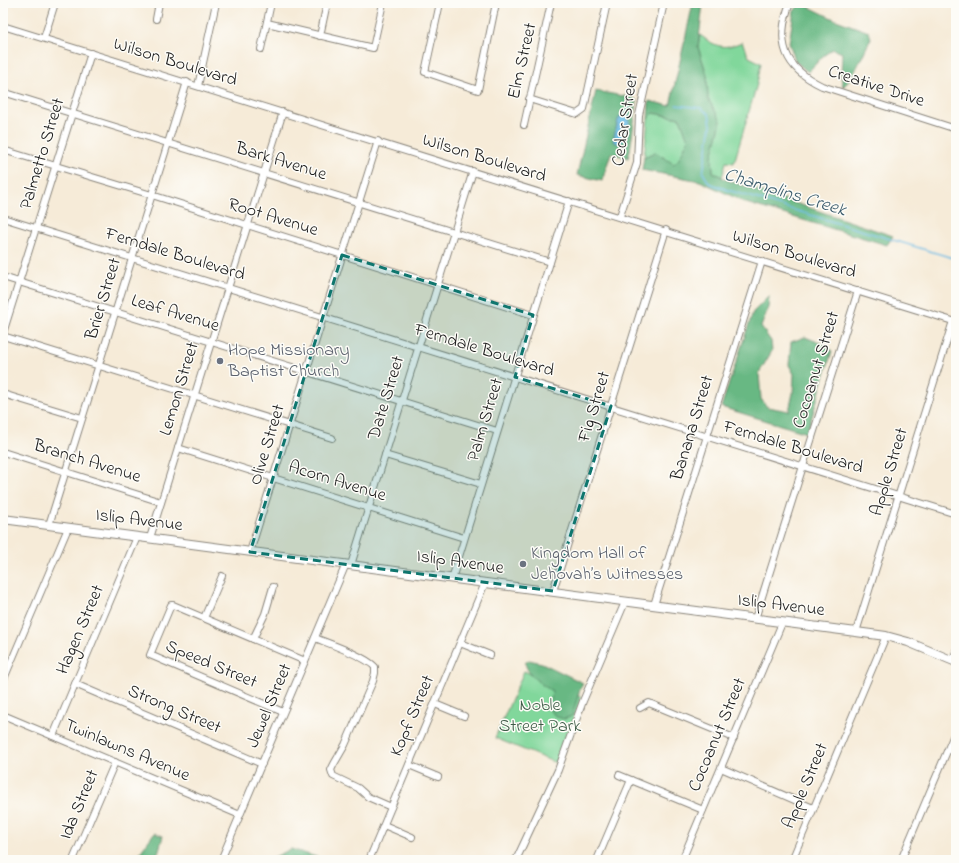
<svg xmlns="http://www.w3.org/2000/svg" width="959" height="863" font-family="'Indie Flower',sans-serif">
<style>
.green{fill:#81d79b;stroke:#4e7a5c}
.forest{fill:#68b883;stroke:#426a50}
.water{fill:#68bae4;stroke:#426b80}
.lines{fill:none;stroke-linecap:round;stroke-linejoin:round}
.stream{stroke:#68bae4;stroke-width:1.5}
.minor-casing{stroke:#89847a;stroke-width:8}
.major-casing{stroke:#89847a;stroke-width:10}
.minor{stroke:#fff;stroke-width:6}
.major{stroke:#fff;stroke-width:8}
.marked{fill:#0f766e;fill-opacity:0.2;stroke:#0f766e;stroke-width:3;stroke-dasharray:8 5;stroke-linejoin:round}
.worship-dot{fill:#6b7280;stroke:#fdfcf7;stroke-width:1.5}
.labels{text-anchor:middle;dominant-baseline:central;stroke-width:3;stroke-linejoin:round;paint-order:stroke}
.street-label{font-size:18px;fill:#1c1c1c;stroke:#fdfcf7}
.worship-label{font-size:18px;fill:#5b616d;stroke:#fdfcf7;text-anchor:start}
.park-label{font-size:18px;fill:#3f5d48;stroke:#fdfcf7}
.water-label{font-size:19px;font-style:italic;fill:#3a5b6c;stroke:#fdfcf7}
</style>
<rect width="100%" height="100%" fill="#fdfcf7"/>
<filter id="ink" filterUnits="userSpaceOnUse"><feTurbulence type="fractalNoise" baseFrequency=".025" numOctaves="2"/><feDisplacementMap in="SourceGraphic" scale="8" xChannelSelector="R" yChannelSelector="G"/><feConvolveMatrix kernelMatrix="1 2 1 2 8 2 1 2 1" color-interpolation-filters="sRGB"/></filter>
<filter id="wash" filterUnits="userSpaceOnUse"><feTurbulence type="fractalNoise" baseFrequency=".012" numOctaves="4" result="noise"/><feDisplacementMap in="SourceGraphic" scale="16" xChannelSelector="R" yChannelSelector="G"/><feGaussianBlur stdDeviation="0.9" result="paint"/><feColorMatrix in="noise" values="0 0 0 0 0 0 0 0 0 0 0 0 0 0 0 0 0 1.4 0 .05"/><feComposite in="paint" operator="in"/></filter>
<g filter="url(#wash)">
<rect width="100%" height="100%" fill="#f6ebd8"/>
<g class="green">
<path d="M700,35C716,47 723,50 742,42L749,57L761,63L757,84L734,163L726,162L722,177L713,172L712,157L721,121L708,99L707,75L698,47Z"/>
<polygon points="653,113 680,118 689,140 679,159 674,165 655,152 644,157 648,119"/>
<polygon points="524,671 582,697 556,763 495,738"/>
</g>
<g class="forest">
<polygon points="693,3 703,3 698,47 707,75 708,99 721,121 712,157 713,172 727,180 893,236 887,245 746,203 700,181 642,170 644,157 655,152 674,164 679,159 688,140 680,118 654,113 648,119 649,101 670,106"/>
<polygon points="801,3 836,20 869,32 871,38 861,59 851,79 843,87 841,76 842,53 833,49 823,56 808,72 796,62 789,43 794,11"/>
<polygon points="596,91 634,98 637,101 630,151 628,158 611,153 602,181 577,175"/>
<polygon points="769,296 768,308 761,327 771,341 772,351 759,373 761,399 767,407 789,411 793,393 794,374 789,365 791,342 805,337 823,344 832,351 807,433 721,407 753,312"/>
<path d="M529,660L542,663L583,683L580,689L572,716L564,719L557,717L550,711L552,691C542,685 528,676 525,663Z"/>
<polygon points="154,833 163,836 156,860 135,860"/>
<polygon points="291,849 326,860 268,860"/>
</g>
<path class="water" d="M628,112C631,124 630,137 619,144L613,141L618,120L623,113Z"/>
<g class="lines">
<g class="stream">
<polyline points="676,105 701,108 709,114 711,125 703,173 709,183 728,190 956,259"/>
<polyline points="628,113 629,105"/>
</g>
</g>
</g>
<g filter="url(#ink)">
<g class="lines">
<g class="minor-casing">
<g id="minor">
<polyline points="440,3 425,72 478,90 496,3"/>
<path d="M790,3C775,42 784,68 822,86L956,129"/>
<polyline points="156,19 159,3"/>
<polyline points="267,23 373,48 383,3"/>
<polyline points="3,26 956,322"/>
<polyline points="320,36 327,3"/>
<polyline points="44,38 55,3"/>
<polyline points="261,49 271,3"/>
<polyline points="198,86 216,3"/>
<polyline points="3,92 550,262"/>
<polyline points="529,99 577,114 584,109 607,3"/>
<polyline points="524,125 551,3"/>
<polyline points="3,150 155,196 533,315"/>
<polyline points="620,216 637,163 639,115 664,3"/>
<polyline points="3,218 956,514"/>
<polyline points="3,277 497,431"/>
<polyline points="3,333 91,53"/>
<polyline points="3,336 332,438"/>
<polyline points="3,394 82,418"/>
<polyline points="178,448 464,538"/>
<polyline points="3,452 161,502"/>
<polyline points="385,455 481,484"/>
<polyline points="49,525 187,82"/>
<polyline points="150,538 283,112"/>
<polyline points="250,552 378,141"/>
<polyline points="351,565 473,171"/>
<polyline points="452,579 569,201"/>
<polyline points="553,591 666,230"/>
<polyline points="654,605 762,261"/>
<polyline points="204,618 222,576"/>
<polyline points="755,619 858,291"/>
<polyline points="856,632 953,321"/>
<path d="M315,638C330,644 365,656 375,667V673L373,681L345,745L334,764L331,770L333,776L358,788L368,797L391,807"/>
<polyline points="253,639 265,614 273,587"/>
<polyline points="460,643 490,655"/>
<polyline points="953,661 956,651"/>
<polyline points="3,681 68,528"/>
<polyline points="75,684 262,764"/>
<polyline points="435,704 464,716"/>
<polyline points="640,708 649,703 734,738"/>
<polyline points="283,712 150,655 171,605 173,605 305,661"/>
<polyline points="3,715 240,815"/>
<polyline points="53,736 137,537"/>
<polyline points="409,765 438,777"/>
<polyline points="721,768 813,808"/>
<polyline points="619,775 703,810"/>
<polyline points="384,825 412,837"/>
<polyline points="73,860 115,762"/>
<polyline points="221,860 346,564"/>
<polyline points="369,860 485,583"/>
<polyline points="516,860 558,770 583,701 625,602"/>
<polyline points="597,860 631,780"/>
<polyline points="682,860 782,623"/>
<polyline points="792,860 886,636"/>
<polyline points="901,860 956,730"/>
</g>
</g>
<g class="major-casing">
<polyline id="major" points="3,519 886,636 908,642 956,662"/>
</g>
<use href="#minor" class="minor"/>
<use href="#major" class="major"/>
</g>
</g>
<path class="marked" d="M342,255L533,315L515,377L611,406L553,591L250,552Z"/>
<g class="worship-dot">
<circle cx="220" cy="361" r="4"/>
<circle cx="523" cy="564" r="4"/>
</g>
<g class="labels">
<g class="street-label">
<text transform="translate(523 61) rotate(-77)">Elm Street</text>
<text transform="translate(175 63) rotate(17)">Wilson Boulevard</text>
<text transform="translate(876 87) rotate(18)">Creative Drive</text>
<text transform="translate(626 120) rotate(-81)">Cedar Street</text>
<text transform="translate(43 154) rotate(-73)">Palmetto Street</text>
<text transform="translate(484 159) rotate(17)">Wilson Boulevard</text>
<text transform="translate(281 162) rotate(17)">Bark Avenue</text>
<text transform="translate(273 218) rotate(17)">Root Avenue</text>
<text transform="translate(175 255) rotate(17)">Ferndale Boulevard</text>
<text transform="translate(794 255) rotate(17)">Wilson Boulevard</text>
<text transform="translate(104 299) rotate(-73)">Brier Street</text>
<text transform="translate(175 314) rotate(17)">Leaf Avenue</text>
<text transform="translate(484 351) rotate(17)">Ferndale Boulevard</text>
<text transform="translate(817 370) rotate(-73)">Cocoanut Street</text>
<text transform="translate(180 389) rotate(-73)">Lemon Street</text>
<text transform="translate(387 398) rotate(-73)">Date Street</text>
<text transform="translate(595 407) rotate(-73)">Fig Street</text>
<text transform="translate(486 420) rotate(-73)">Palm Street</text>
<text transform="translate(693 428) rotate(-73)">Banana Street</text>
<text transform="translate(268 445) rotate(-73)">Olive Street</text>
<text transform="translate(793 448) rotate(17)">Ferndale Boulevard</text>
<text transform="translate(87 462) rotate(17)">Branch Avenue</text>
<text transform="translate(890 472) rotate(-73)">Apple Street</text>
<text transform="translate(337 482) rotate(17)">Acorn Avenue</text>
<text transform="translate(139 521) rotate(7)">Islip Avenue</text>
<text transform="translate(460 563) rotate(8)">Islip Avenue</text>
<text transform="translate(781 606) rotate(7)">Islip Avenue</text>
<text transform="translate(81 630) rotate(-67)">Hagen Street</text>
<text transform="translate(211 665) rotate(23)">Speed Street</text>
<text transform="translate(270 706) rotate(-67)">Jewel Street</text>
<text transform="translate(174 710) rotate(23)">Strong Street</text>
<text transform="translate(413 716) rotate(-67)">Kopf Street</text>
<text transform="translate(718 735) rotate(-67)">Cocoanut Street</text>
<text transform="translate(127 751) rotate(23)">Twinlawns Avenue</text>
<text transform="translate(806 786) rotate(-67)">Apple Street</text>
<text transform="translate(80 805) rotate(-67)">Ida Street</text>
</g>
<g class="worship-label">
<text x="228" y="351">Hope Missionary<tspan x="228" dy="21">Baptist Church</tspan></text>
<text x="531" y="554">Kingdom Hall of<tspan x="531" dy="21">Jehovah’s Witnesses</tspan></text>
</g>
<g class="park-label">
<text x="540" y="706">Noble<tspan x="540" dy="21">Street Park</tspan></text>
</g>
<g class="water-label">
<text transform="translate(785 193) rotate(17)">Champlins Creek</text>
</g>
</g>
<rect width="959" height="863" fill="none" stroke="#fdfcf7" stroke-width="16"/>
</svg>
